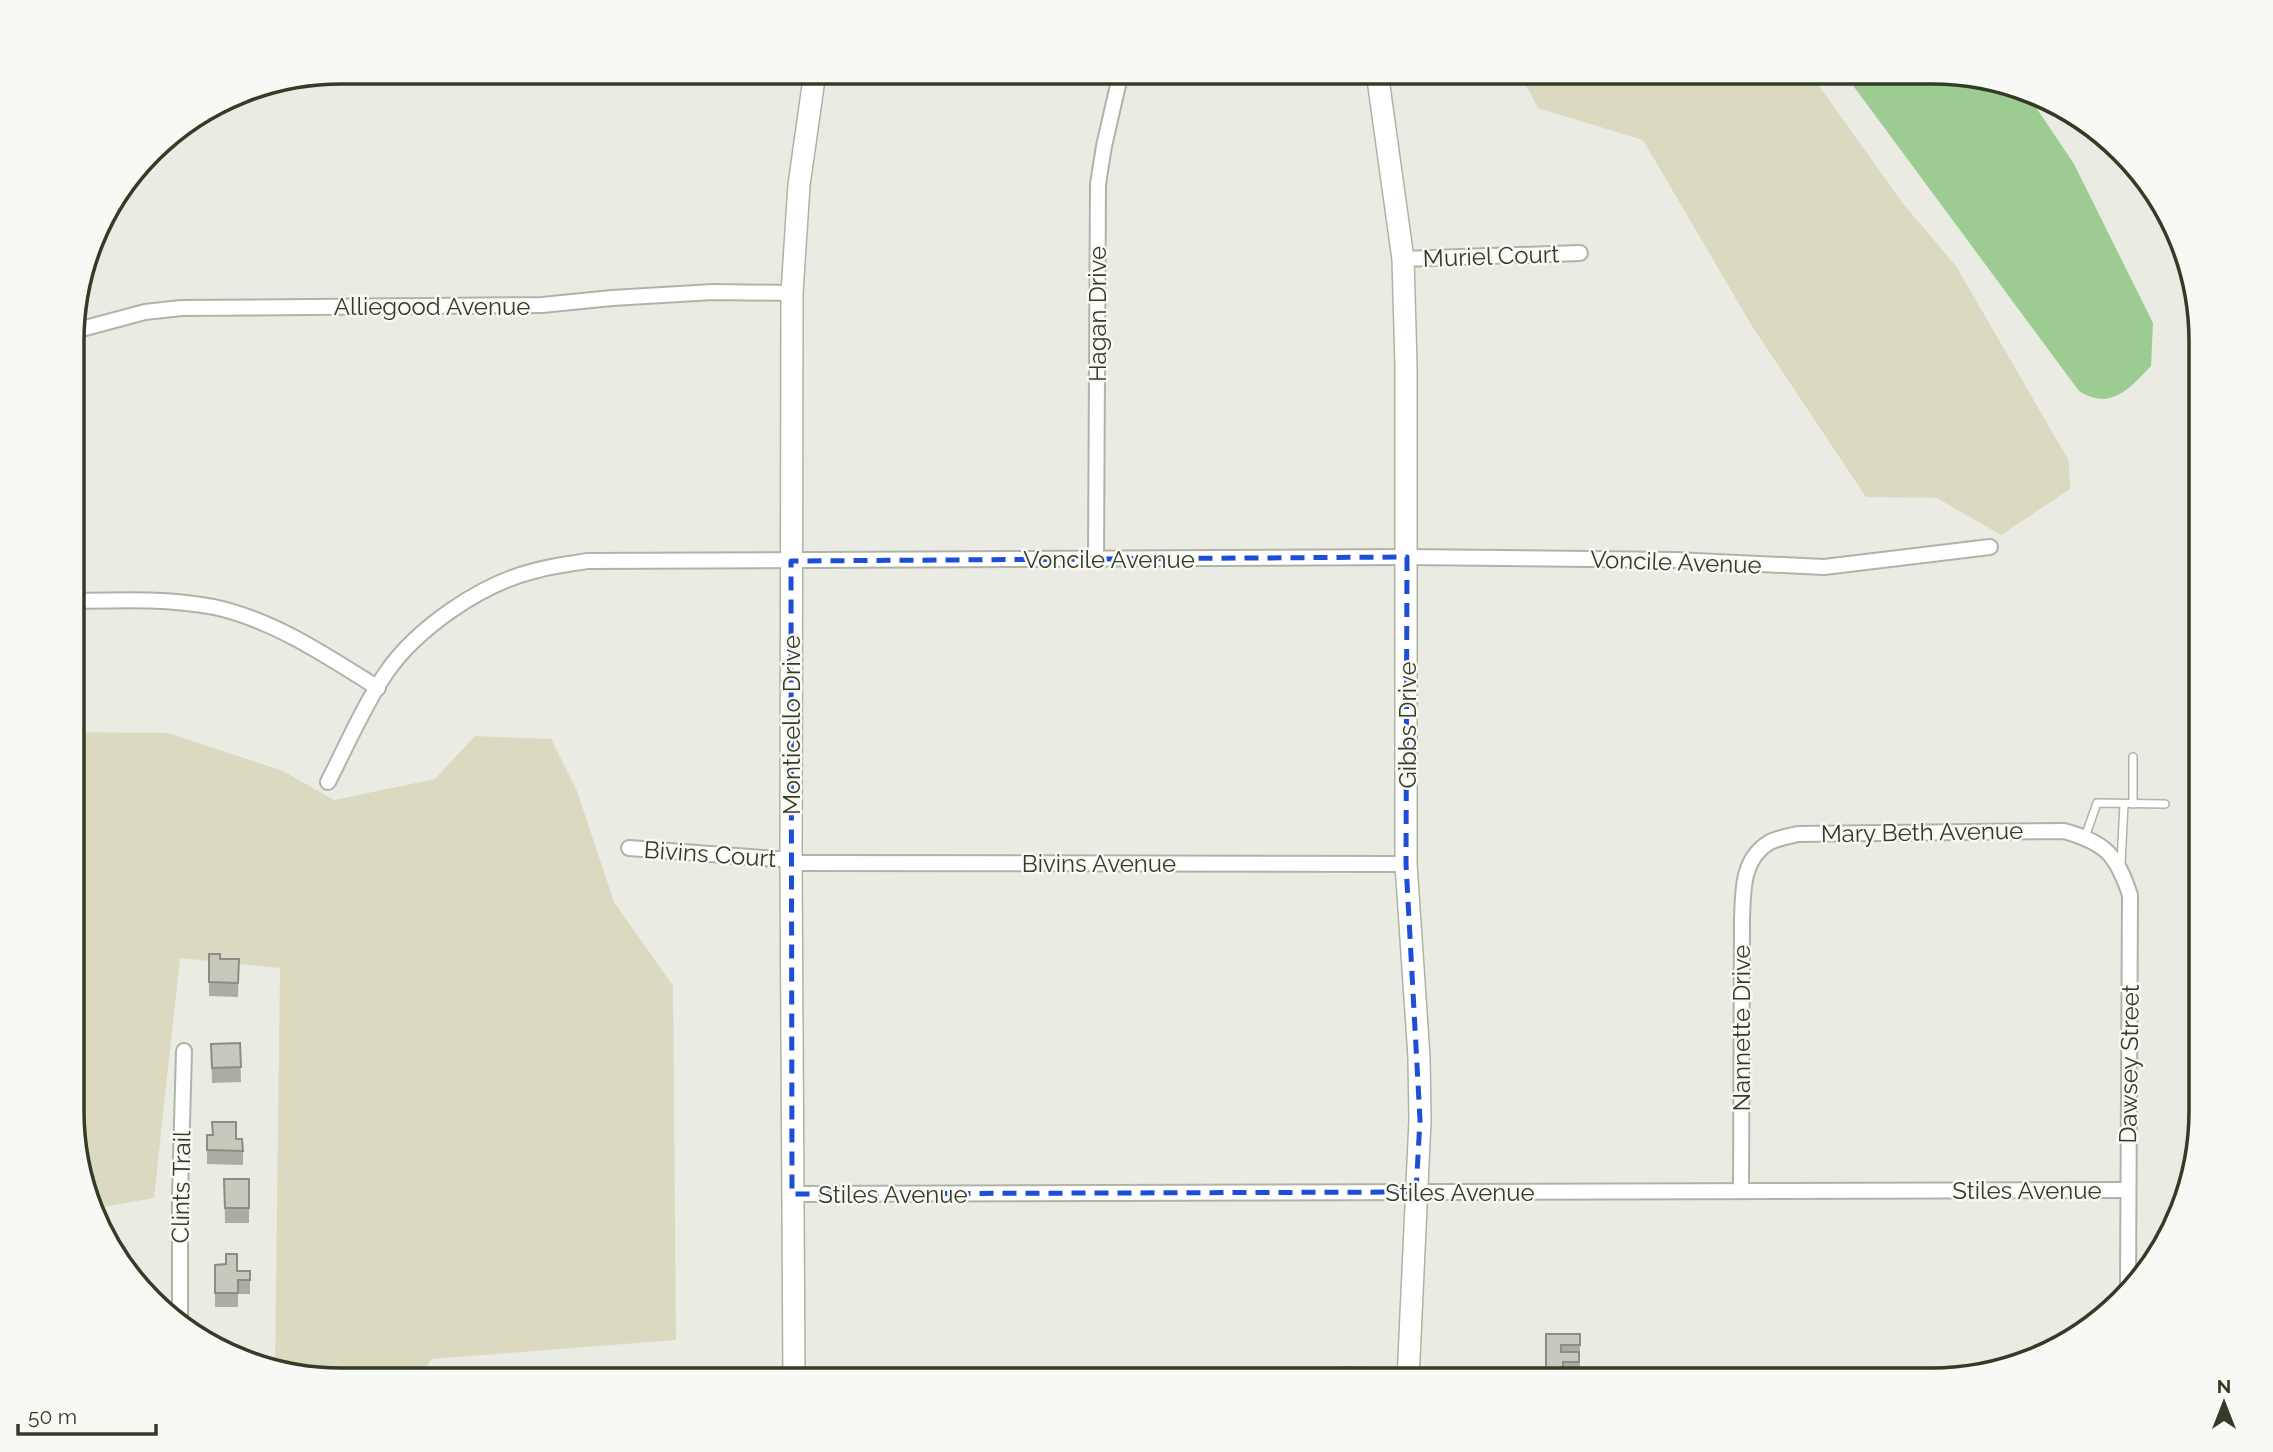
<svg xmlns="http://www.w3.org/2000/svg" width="2273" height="1452" font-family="Raleway,sans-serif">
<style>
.green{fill:#dbd9bf}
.water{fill:#9ccc91}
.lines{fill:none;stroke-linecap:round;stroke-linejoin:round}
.lane-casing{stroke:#afb4a7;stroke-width:10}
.street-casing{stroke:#afb4a7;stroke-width:18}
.secondary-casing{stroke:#aeb4a0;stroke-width:24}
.lane{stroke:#fff;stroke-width:7}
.street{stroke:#fff;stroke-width:14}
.secondary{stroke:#fff;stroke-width:21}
.wall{fill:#aaada2}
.building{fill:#c6c9bc;stroke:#8b8d84;stroke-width:2}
.marked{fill:none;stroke:#1d4ed8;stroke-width:5;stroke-dasharray:14 9;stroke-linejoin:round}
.labels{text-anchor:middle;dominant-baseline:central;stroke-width:5;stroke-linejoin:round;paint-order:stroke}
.street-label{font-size:24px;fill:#333c25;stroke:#f8f9f4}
.rim{fill:none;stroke:#333c25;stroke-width:3.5}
</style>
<rect width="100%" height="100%" fill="#eaece4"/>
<g class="green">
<polygon points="1519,72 1809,72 1904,205 1956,266 2069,461 2070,489 2001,535 1937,498 1866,497 1752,326 1643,140 1538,108"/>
<polygon points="74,732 168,733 283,771 334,800 435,779 475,736 551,739 577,791 614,902 673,986 676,1340 432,1359 415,1380 340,1380 275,1369 280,968 180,958 154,1198 97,1208 74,1146"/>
</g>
<path class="water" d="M1843,72H1933L2023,88L2074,164L2153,323L2151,366C2129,389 2111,411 2079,391Z"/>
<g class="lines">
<g class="lane-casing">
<g id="lane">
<polyline points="2133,757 2133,804"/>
<polyline points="2085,837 2097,803 2165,804"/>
<polyline points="2121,864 2124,804"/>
</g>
</g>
<g class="street-casing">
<g id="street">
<polyline points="1403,259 1580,253"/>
<polyline points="74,331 145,312 181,308 542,305 612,298 713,292 792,293"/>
<polyline points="1096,559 1098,184 1104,146 1121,72"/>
<path d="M74,601C120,600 168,598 214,607C274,620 327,656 378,688"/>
<path d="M328,782C346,747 364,705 386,673C417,628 481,584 534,571C551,566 570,564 587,561L1407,557L1675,560L1824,567L1990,547"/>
<polyline points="629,848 791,860"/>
<polyline points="791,863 1406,864"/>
<path d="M1741,1191L1742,919C1743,890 1742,858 1770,842C1778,838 1789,836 1798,834L2064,831C2106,843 2116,854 2130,895L2128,1287"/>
<polyline points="792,1194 2127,1190"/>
<polyline points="180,1323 180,1195 184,1051"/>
</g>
</g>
<g class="secondary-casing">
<g id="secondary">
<polyline points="1377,72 1403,259 1406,366 1406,864 1419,1057 1420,1120 1408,1380"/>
<polyline points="794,1380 791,863 792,293 799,185 815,72"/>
</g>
</g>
<use href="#lane" class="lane"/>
<use href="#street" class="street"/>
<use href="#secondary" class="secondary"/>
</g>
<g class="wall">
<polygon points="209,954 220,959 239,959 238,997 209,996"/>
<polygon points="240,1043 241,1082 212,1083 211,1044"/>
<polygon points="207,1135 236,1139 243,1151 243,1165 207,1164"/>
<polygon points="224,1179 249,1179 249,1223 225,1223"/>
<polygon points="215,1265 237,1271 250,1271 250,1294 238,1294 238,1307 215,1307"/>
<rect x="1546" y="1334" width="34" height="46"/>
</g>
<g class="building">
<polygon points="209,954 220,954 220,959 239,959 238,983 209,982"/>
<polygon points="240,1043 241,1067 212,1068 211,1044"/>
<polygon points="212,1122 236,1122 236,1139 242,1139 243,1151 207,1150 207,1135 213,1135"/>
<polygon points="224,1179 249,1179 249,1208 225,1208"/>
<polygon points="226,1254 237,1254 237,1271 250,1271 250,1280 238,1280 238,1293 215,1293 215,1265 226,1264"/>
<polygon points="1546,1334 1580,1334 1580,1345 1561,1345 1561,1352 1579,1352 1579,1362 1563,1362 1563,1368 1580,1368 1580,1378 1563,1378 1563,1380 1546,1380"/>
<polygon points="1344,1367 1367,1368 1366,1380 1344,1380"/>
</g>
<path class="marked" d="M1407,557L1406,864L1420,1120L1416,1192L792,1194L791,561Z"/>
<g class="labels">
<g class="street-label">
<text transform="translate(1491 256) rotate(-2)">Muriel Court</text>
<text x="432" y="306">Alliegood Avenue</text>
<text transform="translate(1097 314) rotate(-90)">Hagan Drive</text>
<text x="1109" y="559">Voncile Avenue</text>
<text transform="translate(1676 562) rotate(2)">Voncile Avenue</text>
<text transform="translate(791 725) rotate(-90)">Monticello Drive</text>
<text transform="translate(1407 725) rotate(-90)">Gibbs Drive</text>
<text transform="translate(1922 832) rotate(-1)">Mary Beth Avenue</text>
<text transform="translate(710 854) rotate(4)">Bivins Court</text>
<text x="1099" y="863">Bivins Avenue</text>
<text transform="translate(1741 1028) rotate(-90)">Nannette Drive</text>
<text transform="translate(2129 1064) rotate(-89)">Dawsey Street</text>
<text transform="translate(181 1187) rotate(-89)">Clints Trail</text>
<text x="2027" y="1190">Stiles Avenue</text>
<text x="1460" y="1192">Stiles Avenue</text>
<text x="893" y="1194">Stiles Avenue</text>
</g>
</g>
<path d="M0 0H2273V1452H0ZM341 84H1932A257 257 0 0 1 2189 341V1111A257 257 0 0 1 1932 1368H341A257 257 0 0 1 84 1111V341A257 257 0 0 1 341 84Z" fill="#f8f9f4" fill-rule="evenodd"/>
<path class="rim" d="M341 84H1932A257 257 0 0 1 2189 341V1111A257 257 0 0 1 1932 1368H341A257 257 0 0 1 84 1111V341A257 257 0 0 1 341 84Z"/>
<g transform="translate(2224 1403)" stroke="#f8f9f4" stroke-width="5" paint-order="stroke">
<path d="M0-5L12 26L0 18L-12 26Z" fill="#333c25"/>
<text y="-10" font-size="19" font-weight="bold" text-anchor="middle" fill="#333c25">N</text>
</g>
<path d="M18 1424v10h138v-10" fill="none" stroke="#333c25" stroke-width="3.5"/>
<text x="28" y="1424" font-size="21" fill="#333c25" stroke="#f8f9f4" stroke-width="5" paint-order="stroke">50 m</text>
</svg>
